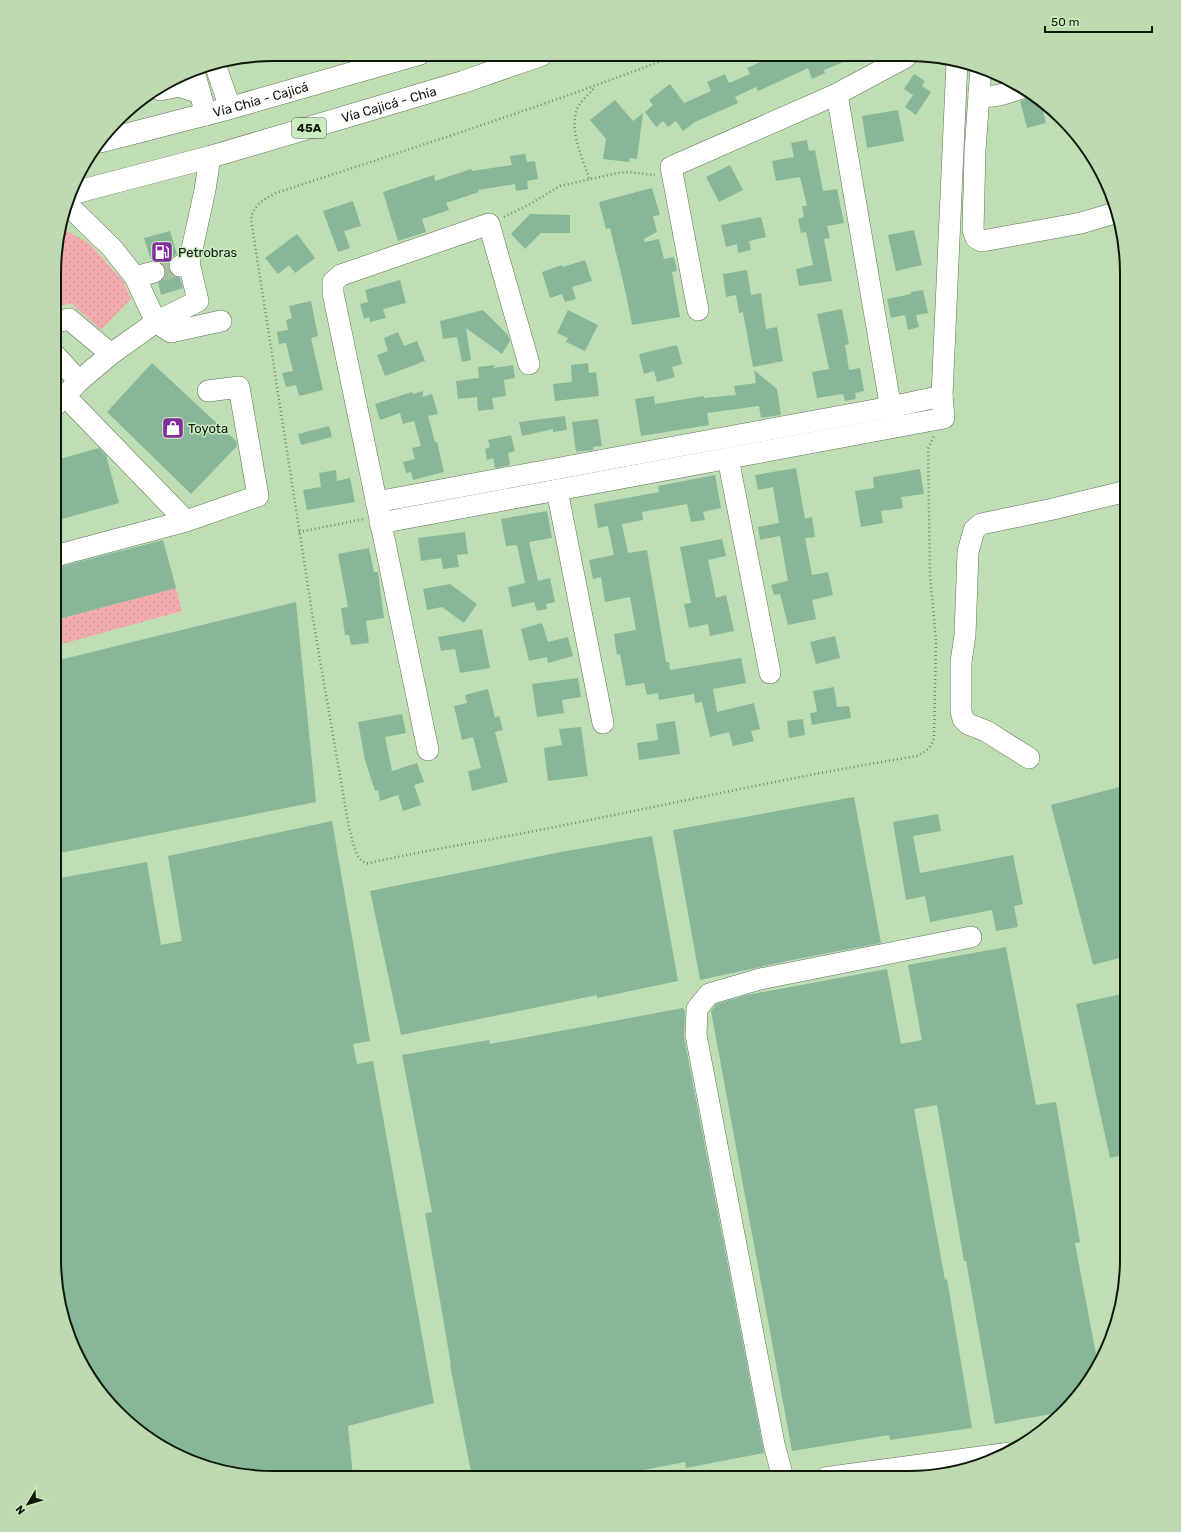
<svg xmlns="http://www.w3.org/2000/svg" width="1181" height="1532" font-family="Rubik,sans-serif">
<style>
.grass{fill:url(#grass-dots)}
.building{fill:#88b699}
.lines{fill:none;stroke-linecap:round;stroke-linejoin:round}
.minor-tunnel{stroke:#a5c09a;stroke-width:21;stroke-dasharray:21 10;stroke-linecap:butt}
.minor-casing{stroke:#5b7550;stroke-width:22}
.major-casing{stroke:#5b7550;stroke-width:23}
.highway-casing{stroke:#5b7550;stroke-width:23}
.path{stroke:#708668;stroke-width:2.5;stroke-dasharray:1 3;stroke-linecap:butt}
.minor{stroke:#fff;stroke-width:21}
.major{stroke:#fff;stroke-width:22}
.highway{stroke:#fff;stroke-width:22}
.labels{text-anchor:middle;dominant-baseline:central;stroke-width:3;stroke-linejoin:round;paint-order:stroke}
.shield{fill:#cdebc0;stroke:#475841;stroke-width:1}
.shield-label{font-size:12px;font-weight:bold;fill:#0e190a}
.street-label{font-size:13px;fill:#0e190a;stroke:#cdebc0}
.poi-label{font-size:13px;fill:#0e190a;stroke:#cdebc0;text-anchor:start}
.rim{fill:none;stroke:#0e190a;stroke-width:2}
</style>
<defs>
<pattern id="grass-dots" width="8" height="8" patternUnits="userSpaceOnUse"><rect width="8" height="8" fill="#f3acae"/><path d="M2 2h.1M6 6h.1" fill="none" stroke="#cf9394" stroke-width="1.8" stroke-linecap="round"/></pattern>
</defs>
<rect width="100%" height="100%" fill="#c0deb4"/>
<g class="grass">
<polygon points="61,228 89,243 123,281 131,299 101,330 71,303 56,307 56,244"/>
<polygon points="176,588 182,611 55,646 55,620"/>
</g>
<g class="building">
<polygon points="766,55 858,56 824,70 825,73 812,79 808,68 758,91 756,87 735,97 738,103 695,122 683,131 676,121 668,127 663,121 656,127 645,112 653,105 649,100 670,84 684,103 711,91 707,82 725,74 729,83 750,74 747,68 767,59"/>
<polygon points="914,74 925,81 922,86 931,92 916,115 905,107 913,95 904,89"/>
<polygon points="1030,97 1031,101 1040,98 1046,123 1027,128 1020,101"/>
<polygon points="615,100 633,121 643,113 637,159 630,158 629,162 603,159 606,139 590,120"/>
<polygon points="898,110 904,141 867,148 862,116"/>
<polygon points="807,140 809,151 815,150 823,191 837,189 844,223 827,226 830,238 824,239 832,281 799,286 796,269 813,265 806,232 801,233 798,219 804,217 802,206 807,206 800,177 776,181 772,161 794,157 791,143"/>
<polygon points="525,154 527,162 535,161 538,179 527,181 528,189 516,191 515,184 478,190 479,192 446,203 449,210 422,219 426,232 398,241 383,192 434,175 435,181 471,169 472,171 512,165 510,156"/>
<polygon points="730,165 743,190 719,202 706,177"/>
<polygon points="652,188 660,215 653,216 657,232 644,239 645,242 659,239 664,259 674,257 677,271 672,272 680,317 632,325 626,294 610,228 606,229 599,202"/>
<polygon points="353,201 361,226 344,231 350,248 338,252 323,211"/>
<polygon points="530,214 570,215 570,233 541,233 525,249 511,234"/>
<polygon points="761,217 766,237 749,241 751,250 738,253 737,244 726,247 721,225"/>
<polygon points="914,230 922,265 896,271 888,235"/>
<polygon points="170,231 177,254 171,258 168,263 169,269 172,275 180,278 183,288 161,295 158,283 162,281 165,276 165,269 163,264 158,261 151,260 144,238"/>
<polygon points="297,234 315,258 295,273 289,265 278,274 265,258"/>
<polygon points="585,260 592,281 572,287 576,299 565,302 562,294 550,298 542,272 562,265 563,267"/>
<polygon points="747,270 751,295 761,293 766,329 777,327 783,361 753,367 743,312 739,313 736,295 726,297 723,274"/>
<polygon points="400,280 406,303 383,309 386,318 370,322 369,317 364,319 360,304 368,302 365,290"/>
<polygon points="923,290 928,313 916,315 919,327 908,330 905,315 891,318 887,299 911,294 911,292"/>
<polygon points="311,301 318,336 311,338 323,390 299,396 296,385 286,387 282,373 293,371 286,343 279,344 277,332 288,330 286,320 292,318 289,306"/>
<polygon points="842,309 849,344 845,345 849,370 860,368 864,391 855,393 856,399 845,401 843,394 817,398 812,372 829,369 817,314"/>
<polygon points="483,310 508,335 510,341 502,354 466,328 471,360 462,362 457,337 443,339 440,321"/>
<polygon points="568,310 598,325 585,351 566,342 568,338 557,333"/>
<polygon points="398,332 404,346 417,341 425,361 385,376 377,355 388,351 384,338"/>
<polygon points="677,345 682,364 672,367 675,377 657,382 654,371 644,374 639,354"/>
<polygon points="152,363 236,441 237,446 191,494 107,412"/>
<polygon points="588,363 589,373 596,372 599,396 555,401 553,384 572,382 571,365"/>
<polygon points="495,365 493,368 513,365 515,378 504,380 506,396 492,398 494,409 478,411 477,397 458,399 456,381 479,378 478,367"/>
<polygon points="754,370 777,389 781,415 761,418 759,406 707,413 709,425 641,436 635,399 654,396 655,404 704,396 704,398 736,395 734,386 756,383"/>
<polygon points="423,391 423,397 432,394 438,414 428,416 435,442 437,442 444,472 413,480 411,472 406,473 403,462 415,459 412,448 421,446 414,421 403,424 400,413 380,420 375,404 412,392 413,394"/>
<polygon points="565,416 567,430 553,432 553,429 522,436 519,422"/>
<polygon points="598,419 602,446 593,447 594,450 576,452 572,422"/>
<polygon points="329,426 332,437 301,445 298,434"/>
<polygon points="511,435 515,451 508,453 510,465 495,468 493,458 487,460 485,449 490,447 488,440"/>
<polygon points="99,448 106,455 119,503 55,521 56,460"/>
<polygon points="796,468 805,519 812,517 815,537 805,538 812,575 828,572 833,595 812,600 816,619 788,625 780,594 774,595 771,585 788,581 780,536 760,540 758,527 779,523 773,487 758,490 755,475"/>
<polygon points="920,469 924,494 901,497 903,508 881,511 883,523 861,527 855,491 874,488 873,477"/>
<polygon points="336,470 337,481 350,478 355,502 307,510 303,490 321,487 319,473"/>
<polygon points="715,475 721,508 703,512 705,520 691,522 687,504 642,512 643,520 622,524 628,553 647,550 666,662 669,662 670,670 741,658 746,683 713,689 717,712 754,703 760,729 751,731 754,741 733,746 729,732 710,737 702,702 695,703 694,694 659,700 658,693 647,695 644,683 626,686 620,654 617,655 614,634 636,630 630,597 605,602 601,577 593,579 589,560 614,555 608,526 598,528 594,504 659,492 658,486"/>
<polygon points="547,511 552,538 529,542 538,581 550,578 555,602 546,604 547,609 537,611 534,602 512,607 508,587 525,583 517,545 506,546 501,519"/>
<polygon points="465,532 468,554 457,555 459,567 443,569 441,558 421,561 418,538"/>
<polygon points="722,539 726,556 708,560 716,598 726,595 734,631 710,636 708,624 689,628 684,604 691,603 680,547"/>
<polygon points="163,540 176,588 55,620 55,568"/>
<polygon points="369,548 374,572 378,572 384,618 366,621 369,643 351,645 349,635 345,635 341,608 348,607 338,554"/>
<polygon points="450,584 477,604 464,623 442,607 427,610 423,589"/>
<polygon points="296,602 316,802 55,854 55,661"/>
<polygon points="542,623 548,642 568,637 573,656 548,663 547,657 529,661 521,629"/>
<polygon points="482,629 490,668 460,673 455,649 441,651 438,637"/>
<polygon points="835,636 840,658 816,664 810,642"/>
<polygon points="578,678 581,697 562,700 564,713 537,717 532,684"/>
<polygon points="834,687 837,707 849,706 851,718 812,725 810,713 817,712 813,691"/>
<polygon points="488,689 495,718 499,716 503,730 495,732 508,782 472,791 468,771 481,768 473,737 462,740 454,706 467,703 465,695"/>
<polygon points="402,714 406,733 385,737 392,771 417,763 424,782 414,785 421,805 403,811 398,795 380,801 378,790 375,791 365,760 358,722"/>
<polygon points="803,719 805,735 789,738 787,721"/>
<polygon points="675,721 680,754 639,760 637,743 658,740 656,724"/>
<polygon points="581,727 588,776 548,781 544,748 562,745 559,729"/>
<polygon points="1127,785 1127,956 1093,965 1051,805"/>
<polygon points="854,797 881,943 797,959 700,980 673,830"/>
<polygon points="938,814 941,831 913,836 920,873 1013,855 1023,904 1014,906 1018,927 996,931 992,910 930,922 925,896 906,900 893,822"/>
<polygon points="332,821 370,1041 353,1044 357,1064 373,1061 434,1403 348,1426 353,1476 244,1476 202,1466 151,1441 108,1404 77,1356 61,1316 54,1259 55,879 147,862 161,945 182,941 168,856"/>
<polygon points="652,836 678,981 597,998 597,995 401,1035 370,891 561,852"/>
<polygon points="1006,947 1036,1105 1056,1102 1080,1242 1075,1243 1098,1365 1090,1381 1063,1412 995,1424 966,1261 964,1261 937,1105 914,1109 945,1280 947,1279 972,1428 890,1440 889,1435 792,1451 711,1011 716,1004 747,995 887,969 901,1044 922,1040 908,965"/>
<polygon points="1127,993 1127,1154 1110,1158 1076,1004"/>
<polygon points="683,1008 684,1010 685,1009 684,1037 764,1453 686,1468 685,1462 607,1477 472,1477 450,1365 451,1365 425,1213 432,1212 402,1055 489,1040 490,1044"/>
</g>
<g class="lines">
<polyline class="minor-tunnel" points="154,272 180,266"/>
<g class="minor-casing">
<g id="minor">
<polyline points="215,64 230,108"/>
<polyline points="981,68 975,150 973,230 976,238 982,241 1081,223 1118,212"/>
<polyline points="194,71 206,115"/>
<polyline points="160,90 179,86 200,93"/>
<polyline points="837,94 893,421"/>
<path d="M979,94C993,100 1008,92 1022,88"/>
<polyline points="69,206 112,248 135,277 154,272"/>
<polyline points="189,263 198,301 156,322 171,332 221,321"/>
<polyline points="180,266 189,263 205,190 210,157"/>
<polyline points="698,310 671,167 837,94 906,57"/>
<polyline points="56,322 69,319 111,354"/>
<polyline points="56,356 79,381"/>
<polyline points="65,396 186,521"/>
<polyline points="56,405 79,381 111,354 156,322 135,277"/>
<polyline points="728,458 770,673"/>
<polyline points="557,490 603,723"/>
<polyline points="376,502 891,407 942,396"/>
<polyline points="380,523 944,418 942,396 957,61"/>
<polyline points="55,556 186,521 258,496 239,387 208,391"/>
<polyline points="428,750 333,293 333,282 341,275 489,224 529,364"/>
<polyline points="1029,758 986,731 968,724 963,719 961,711 961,662 965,635 968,552 974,530 981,524 1053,509 1127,491"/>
<polyline points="783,1478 774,1444 696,1035 697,1009 709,994 760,979 971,937"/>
</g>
</g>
<g class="major-casing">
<polyline id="major" points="827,1478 1007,1454"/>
</g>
<g class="highway-casing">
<g id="highway">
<path id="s1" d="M102,141L230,108L419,54"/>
<path id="s2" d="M73,193L210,157L463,82L541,55"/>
</g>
</g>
<g class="path">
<path d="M677,55C545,106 410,149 276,193C263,200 254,204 251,219L314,625L349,828C352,837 355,860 366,863C368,864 371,863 373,862C443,847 514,836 584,821C695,799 805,774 917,756L924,752L929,748L932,743L934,738L936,641L930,575L928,449L934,436"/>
<path d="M589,178C582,157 568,128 578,107C582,100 589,94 594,88"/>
<polyline points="504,217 530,204 560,186 618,173 628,172 655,175"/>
<polyline points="299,532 364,519"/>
</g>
<use href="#minor" class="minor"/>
<use href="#major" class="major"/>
<use href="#highway" class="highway"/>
</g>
<defs>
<g id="fuel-square" transform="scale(1.15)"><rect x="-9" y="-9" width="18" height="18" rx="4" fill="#812d9c" stroke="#cdebc0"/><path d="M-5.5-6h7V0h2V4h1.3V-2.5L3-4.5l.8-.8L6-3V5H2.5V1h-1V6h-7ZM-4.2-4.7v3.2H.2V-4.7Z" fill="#fff"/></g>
<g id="shop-square" transform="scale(1.15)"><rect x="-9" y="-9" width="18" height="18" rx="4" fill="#812d9c" stroke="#cdebc0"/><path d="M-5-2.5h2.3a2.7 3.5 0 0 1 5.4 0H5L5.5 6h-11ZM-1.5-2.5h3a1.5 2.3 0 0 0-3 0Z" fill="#fff"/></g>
</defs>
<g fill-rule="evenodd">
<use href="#fuel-square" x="162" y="252"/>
<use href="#shop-square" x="173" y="428"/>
</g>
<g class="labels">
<rect class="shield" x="292" y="118" width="34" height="20" rx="3"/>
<g class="shield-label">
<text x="309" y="128">45A</text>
</g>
<g class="street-label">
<text stroke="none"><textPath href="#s1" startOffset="164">Vía Chía - Cajicá</textPath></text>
<text stroke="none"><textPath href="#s2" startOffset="328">Vía Cajicá - Chía</textPath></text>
</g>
<g class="poi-label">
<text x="178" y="252">Petrobras</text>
<text x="188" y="428">Toyota</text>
</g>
</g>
<path d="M0 0H1181V1532H0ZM273 61H908A212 212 0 0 1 1120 273V1259A212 212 0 0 1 908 1471H273A212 212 0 0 1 61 1259V273A212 212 0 0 1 273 61Z" fill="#bedab1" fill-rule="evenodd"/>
<path class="rim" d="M273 61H908A212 212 0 0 1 1120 273V1259A212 212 0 0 1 908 1471H273A212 212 0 0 1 61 1259V273A212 212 0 0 1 273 61Z"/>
<g transform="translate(28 1504) rotate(232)" stroke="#cdebc0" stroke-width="3" paint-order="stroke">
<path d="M0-3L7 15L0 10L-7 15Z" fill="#0e190a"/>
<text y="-6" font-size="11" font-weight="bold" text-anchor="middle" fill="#0e190a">N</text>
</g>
<path d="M1045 26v6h107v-6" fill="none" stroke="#0e190a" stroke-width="2"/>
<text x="1051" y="26" font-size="12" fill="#0e190a" stroke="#cdebc0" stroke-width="3" paint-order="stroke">50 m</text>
</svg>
